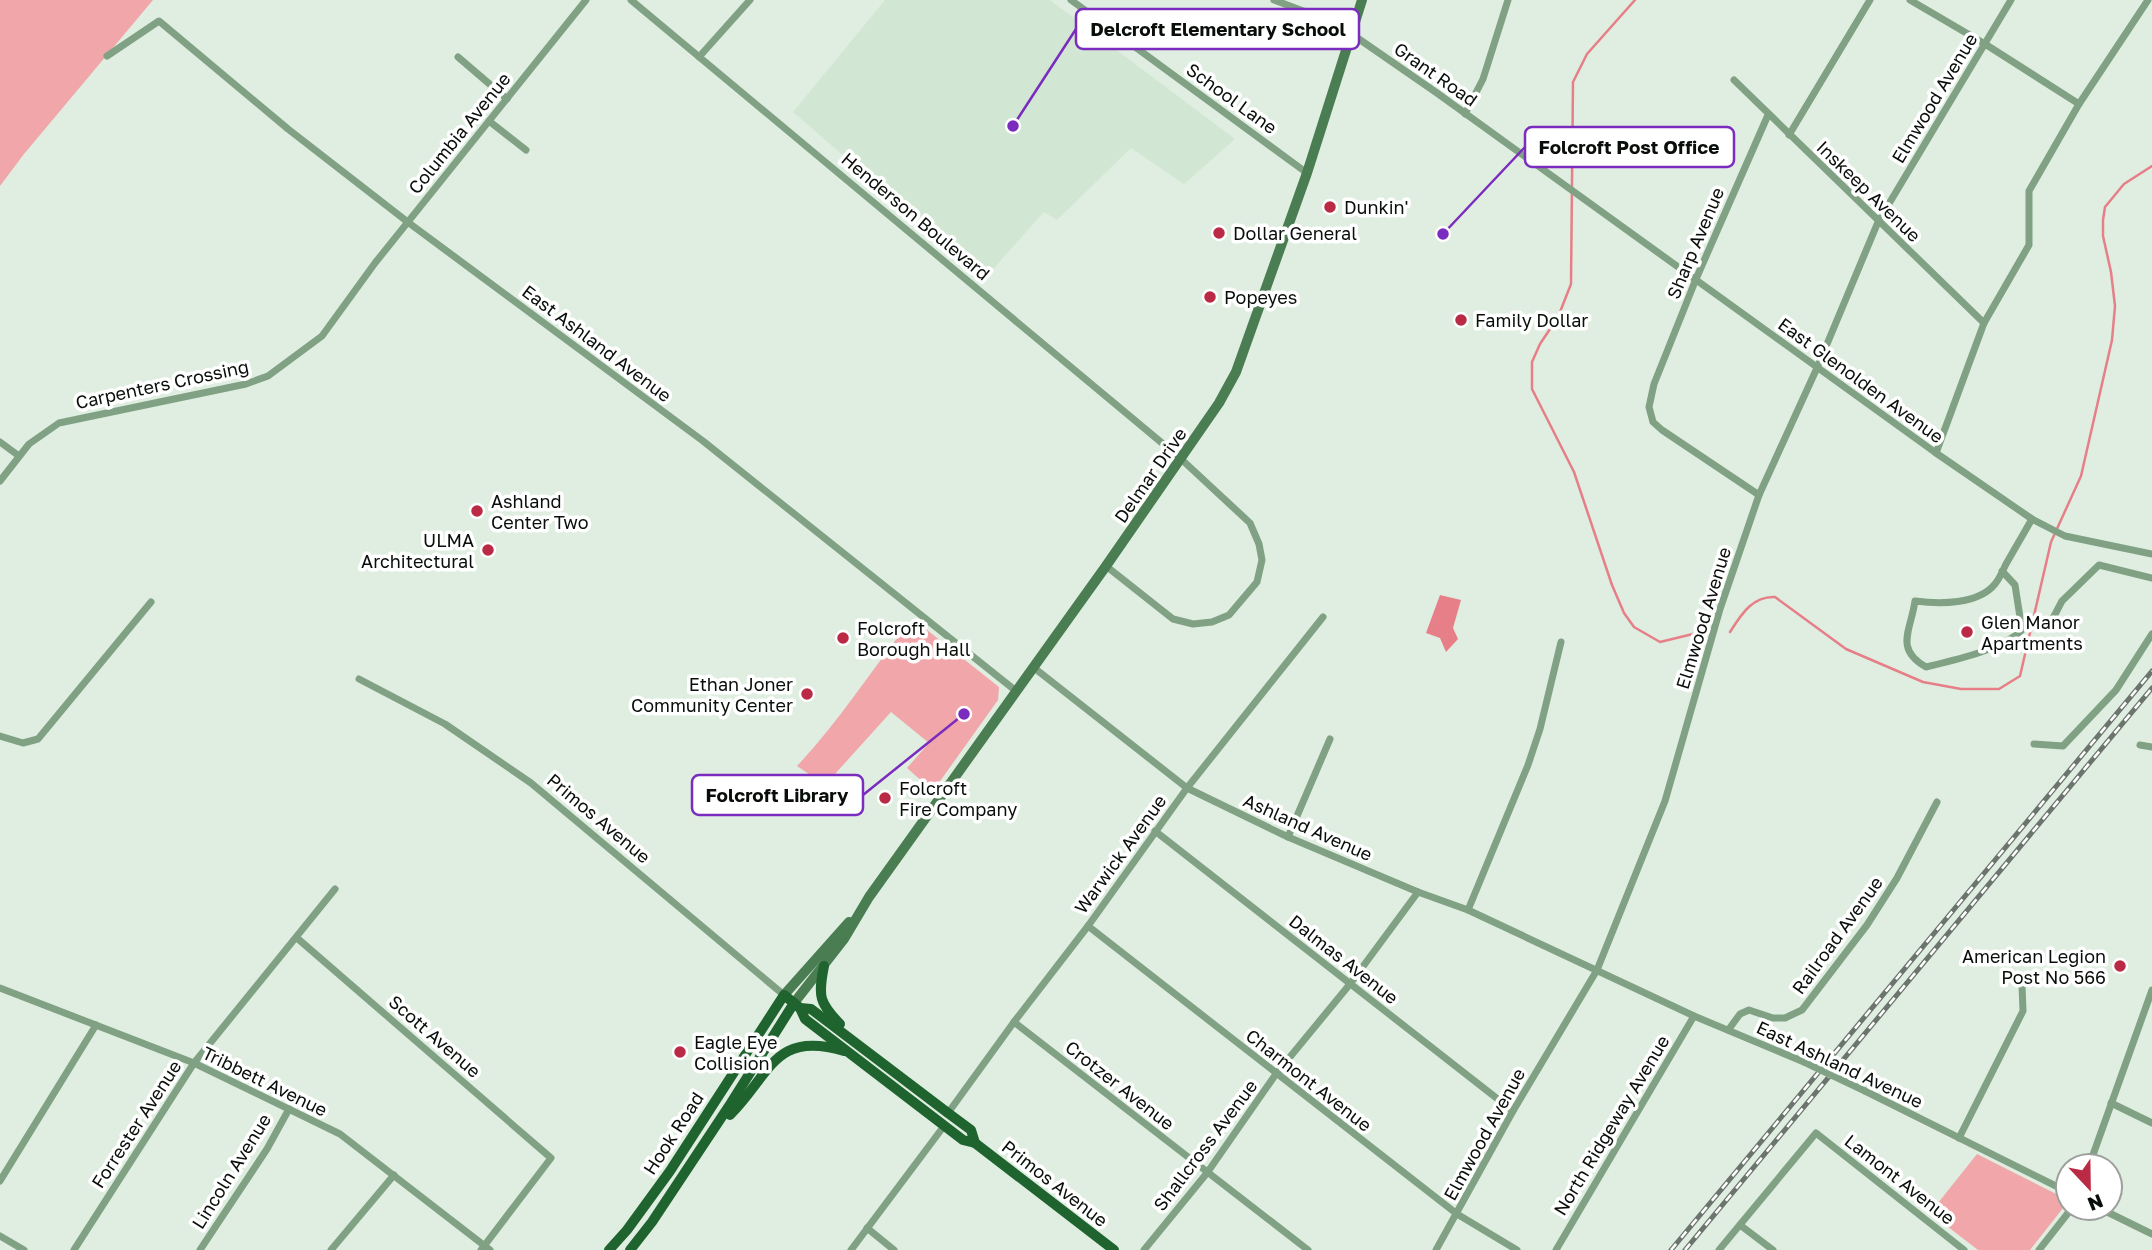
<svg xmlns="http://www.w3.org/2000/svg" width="2152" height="1250" font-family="'Golos Text',sans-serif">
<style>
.built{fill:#d1e7d3}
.green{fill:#f1a7aa}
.water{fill:#e67f87}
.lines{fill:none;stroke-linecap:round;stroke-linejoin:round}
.stream{stroke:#e67f87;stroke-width:2.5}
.street{stroke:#80a183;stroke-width:7}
.secondary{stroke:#4b7d52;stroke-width:10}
.primary{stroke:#1f632e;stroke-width:10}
.rail-casing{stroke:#6c756d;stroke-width:5}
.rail{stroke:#fff;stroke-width:2.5;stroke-dasharray:8;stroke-linecap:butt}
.street-bridge{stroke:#80a183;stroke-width:7}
.poi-dot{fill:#bb2a45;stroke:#fff;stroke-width:2.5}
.labels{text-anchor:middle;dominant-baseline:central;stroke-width:7;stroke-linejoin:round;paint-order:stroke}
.street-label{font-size:18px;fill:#090e0a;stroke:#fff}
.poi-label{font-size:18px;fill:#090e0a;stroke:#fff;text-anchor:start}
.leader{fill:none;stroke:#7b2cbf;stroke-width:2.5}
.callout-dot{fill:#7b2cbf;stroke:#fff;stroke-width:2.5}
.callout{fill:#fff;stroke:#7b2cbf;stroke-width:2.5}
.callout-label{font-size:19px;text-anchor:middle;font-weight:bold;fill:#090e0a}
</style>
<rect width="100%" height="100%" fill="#dfeee0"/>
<polygon class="built" points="885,0 1050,0 1235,139 1184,184 1131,148 1057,220 1044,212 985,278 793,112"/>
<g class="green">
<polygon points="0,0 153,0 24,154 0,186"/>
<path d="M909,623L922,626L999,687L998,700L933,791L907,768L929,743L891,712L825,785L797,766C839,722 871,670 909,623Z"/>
<polygon points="1977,1154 2064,1198 2067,1203 2030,1250 1978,1250 1930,1213"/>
</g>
<polygon class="water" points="1440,595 1461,600 1453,628 1458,639 1446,652 1440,638 1426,633"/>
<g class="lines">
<g class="stream">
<polyline points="1635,0 1587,54 1573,82 1571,284 1558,317 1540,344 1532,362 1532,389 1574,472 1612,585 1624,613 1634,627 1660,642 1701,632"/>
<path d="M1730,632C1741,615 1752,596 1775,597L1846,649L1923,682L1961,689H1999L2020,676L2051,542L2081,476L2112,340L2115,306L2111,272L2103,236V220L2105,207L2124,184L2152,166"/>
</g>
<g class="street">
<polyline points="631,0 1180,458 1250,523 1259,544 1262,560 1257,582 1229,615 1212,622 1193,624 1173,619 1106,566"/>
<polyline points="1071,0 1307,173"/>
<polyline points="1274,0 1335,23 1343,28 1437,93 1936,453 2032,519 2065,536 2152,554"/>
<polyline points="1910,0 1985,44 2079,104"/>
<polyline points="107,56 159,21 288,129 409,223 703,441 1016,691"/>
<polyline points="458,57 507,99"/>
<polyline points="699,57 750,0"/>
<polyline points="1734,80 1984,323"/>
<polyline points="1465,114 1483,79 1508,0"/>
<polyline points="489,121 526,150"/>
<polyline points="1789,135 1870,0"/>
<polyline points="0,442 19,456"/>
<polyline points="1936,453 1984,323 2029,245 2029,191 2079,104 2148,0"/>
<polyline points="0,481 29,444 59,423 246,384 268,376 322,336 375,263 586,0"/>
<polyline points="1759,495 1662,430 1653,422 1649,407 1654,384 1696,279 1768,115"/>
<path d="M2002,571L2015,585L2022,630C2001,650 1955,660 1926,667C1894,649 1911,630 1915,601C1939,604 1978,605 1995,584C2000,578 2003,570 2006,564L2032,519"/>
<polyline points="2052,620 2062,601 2099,565 2152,578"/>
<polyline points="1033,667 1187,788 1288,837 1418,892 1468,910 1694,1016 1804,1062"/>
<polyline points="359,679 445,724 531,783 784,995"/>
<polyline points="0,736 23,743 38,739 151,602"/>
<polyline points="2034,744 2063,746 2116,690 2152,634"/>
<polyline points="2140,745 2152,747"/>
<polyline points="1155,831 1513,1111"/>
<polyline points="1288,837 1330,739"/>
<polyline points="1468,910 1528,765 1540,729 1561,642"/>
<polyline points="1088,926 1457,1214 1517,1250"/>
<polyline points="297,938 551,1158 481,1250"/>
<polyline points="0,988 194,1063 340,1134 490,1250"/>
<polyline points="1014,1022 1308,1250"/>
<polyline points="1729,1029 1740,1014 1749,1010 1773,1018 1785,1018 1802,1010 1867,925 1897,878 1937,802"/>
<polyline points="1865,1091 2068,1192"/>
<polyline points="2111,1103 2152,1123"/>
<polyline points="948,1113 1014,1022 1088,926 1187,788 1323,617"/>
<polyline points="1959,1138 2023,1011 2022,985"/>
<polyline points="2089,1166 2152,990"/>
<polyline points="0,1181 96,1025"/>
<polyline points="2099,1208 2152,1234"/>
<polyline points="1740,1225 1773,1250"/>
<polyline points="867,1228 894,1250"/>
<polyline points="0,1236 24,1250"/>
<polyline points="74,1250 194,1063 335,889"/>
<polyline points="200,1250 267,1149 289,1109"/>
<polyline points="331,1250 394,1175"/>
<polyline points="851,1250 944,1126"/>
<polyline points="1144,1250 1207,1173 1276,1074 1350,984 1418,892"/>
<polyline points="1436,1250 1513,1111 1597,970 1665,801 1720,609 1759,495 1817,368 1878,222 2011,0"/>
<polyline points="1556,1250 1694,1016"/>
<polyline points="1719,1250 1816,1133 1964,1250"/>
<polyline points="2039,1250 2072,1208"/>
</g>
<g class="secondary">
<polyline points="784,995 849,922"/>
<polyline points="794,1003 844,939 869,897 1106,566 1219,403 1236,372 1307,173 1362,0"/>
</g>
<g class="primary">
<path d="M824,966C818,996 819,1003 840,1024"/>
<polyline points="800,1008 805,1019 963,1140 975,1143 1114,1250"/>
<path d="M730,1115C771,1074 774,1030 844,1051"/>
<polyline points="609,1250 627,1230 670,1171 784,995 800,1008 811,1009 948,1113 971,1130 975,1143"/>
<polyline points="630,1250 652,1222 731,1103 794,1003"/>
</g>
<g class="rail-casing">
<g id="rail">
<polyline points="1671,1250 2152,671"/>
<polyline points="1685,1250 2152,688"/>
</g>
</g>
<use href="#rail" class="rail"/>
<polyline class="street-bridge" points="1804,1062 1865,1091"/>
</g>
<g class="poi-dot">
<circle cx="1330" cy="207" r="7"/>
<circle cx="1219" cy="233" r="7"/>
<circle cx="1210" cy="297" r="7"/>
<circle cx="1461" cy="320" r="7"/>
<circle cx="477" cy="511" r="7"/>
<circle cx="488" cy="550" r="7"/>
<circle cx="1967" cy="632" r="7"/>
<circle cx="843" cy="638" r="7"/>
<circle cx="807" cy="694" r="7"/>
<circle cx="885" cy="798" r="7"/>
<circle cx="2120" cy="966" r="7"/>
<circle cx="680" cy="1052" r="7"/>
</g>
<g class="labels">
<g class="street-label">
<text transform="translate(1436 74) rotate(35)">Grant Road</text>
<text transform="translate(1232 98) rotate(36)">School Lane</text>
<text transform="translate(1934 98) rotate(-59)">Elmwood Avenue</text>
<text transform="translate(459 133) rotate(-51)">Columbia Avenue</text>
<text transform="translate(1869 191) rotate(44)">Inskeep Avenue</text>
<text transform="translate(916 216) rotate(40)">Henderson Boulevard</text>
<text transform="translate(1695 243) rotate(-67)">Sharp Avenue</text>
<text transform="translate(597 343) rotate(37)">East Ashland Avenue</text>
<text transform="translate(1861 380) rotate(36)">East Glenolden Avenue</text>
<text transform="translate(162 384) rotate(-12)">Carpenters Crossing</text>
<text transform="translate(1150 475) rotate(-55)">Delmar Drive</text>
<text transform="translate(1703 618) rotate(-73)">Elmwood Avenue</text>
<text transform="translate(599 818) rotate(40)">Primos Avenue</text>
<text transform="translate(1308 827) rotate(24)">Ashland Avenue</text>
<text transform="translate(1120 854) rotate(-54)">Warwick Avenue</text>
<text transform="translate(1837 935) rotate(-54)">Railroad Avenue</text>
<text transform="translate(1344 959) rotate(38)">Dalmas Avenue</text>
<text transform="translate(435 1036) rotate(41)">Scott Avenue</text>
<text transform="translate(1840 1064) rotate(25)">East Ashland Avenue</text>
<text transform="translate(1309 1080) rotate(38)">Charmont Avenue</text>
<text transform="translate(265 1081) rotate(26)">Tribbett Avenue</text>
<text transform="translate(1120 1085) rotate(38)">Crotzer Avenue</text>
<text transform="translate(136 1124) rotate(-57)">Forrester Avenue</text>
<text transform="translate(1611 1125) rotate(-59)">North Ridgeway Avenue</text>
<text transform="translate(673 1133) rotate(-57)">Hook Road</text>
<text transform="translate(1484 1134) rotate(-61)">Elmwood Avenue</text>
<text transform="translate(1205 1145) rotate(-53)">Shallcross Avenue</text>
<text transform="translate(231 1171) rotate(-58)">Lincoln Avenue</text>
<text transform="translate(1900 1179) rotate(38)">Lamont Avenue</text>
<text transform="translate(1055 1183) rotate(38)">Primos Avenue</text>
</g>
<g class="poi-label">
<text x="1344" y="207">Dunkin'</text>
<text x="1233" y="233">Dollar General</text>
<text x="1224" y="297">Popeyes</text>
<text x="1475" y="320">Family Dollar</text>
<text x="491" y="501">Ashland<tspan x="491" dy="21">Center Two</tspan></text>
<text x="474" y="540" text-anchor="end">ULMA<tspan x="474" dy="21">Architectural</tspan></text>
<text x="1981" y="622">Glen Manor<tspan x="1981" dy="21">Apartments</tspan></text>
<text x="857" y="628">Folcroft<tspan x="857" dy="21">Borough Hall</tspan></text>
<text x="793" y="684" text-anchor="end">Ethan Joner<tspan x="793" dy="21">Community Center</tspan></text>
<text x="899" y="788">Folcroft<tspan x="899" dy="21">Fire Company</tspan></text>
<text x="2106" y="956" text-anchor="end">American Legion<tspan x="2106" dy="21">Post No 566</tspan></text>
<text x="694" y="1042">Eagle Eye<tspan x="694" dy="21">Collision</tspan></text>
</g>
</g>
<path class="leader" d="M1013 126L1076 29M1443 234L1525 147M964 714L863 795"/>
<g class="callout-dot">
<circle cx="1013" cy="126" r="7"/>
<circle cx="1443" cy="234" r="7"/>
<circle cx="964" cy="714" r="7"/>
</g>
<g class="callout">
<rect x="1076" y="9" width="283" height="40" rx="7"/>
<rect x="1525" y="127" width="209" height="40" rx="7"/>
<rect x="692" y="775" width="171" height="40" rx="7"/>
</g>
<g class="callout-label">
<text x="1218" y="36">Delcroft Elementary School</text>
<text x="1629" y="154">Folcroft Post Office</text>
<text x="777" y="802">Folcroft Library</text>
</g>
<g transform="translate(2089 1187) rotate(158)"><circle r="33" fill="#ffffff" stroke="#9d9f9d" stroke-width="2"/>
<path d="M0-5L12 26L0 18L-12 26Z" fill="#bb2a45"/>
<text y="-10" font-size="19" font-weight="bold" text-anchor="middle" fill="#090e0a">N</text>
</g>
</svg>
